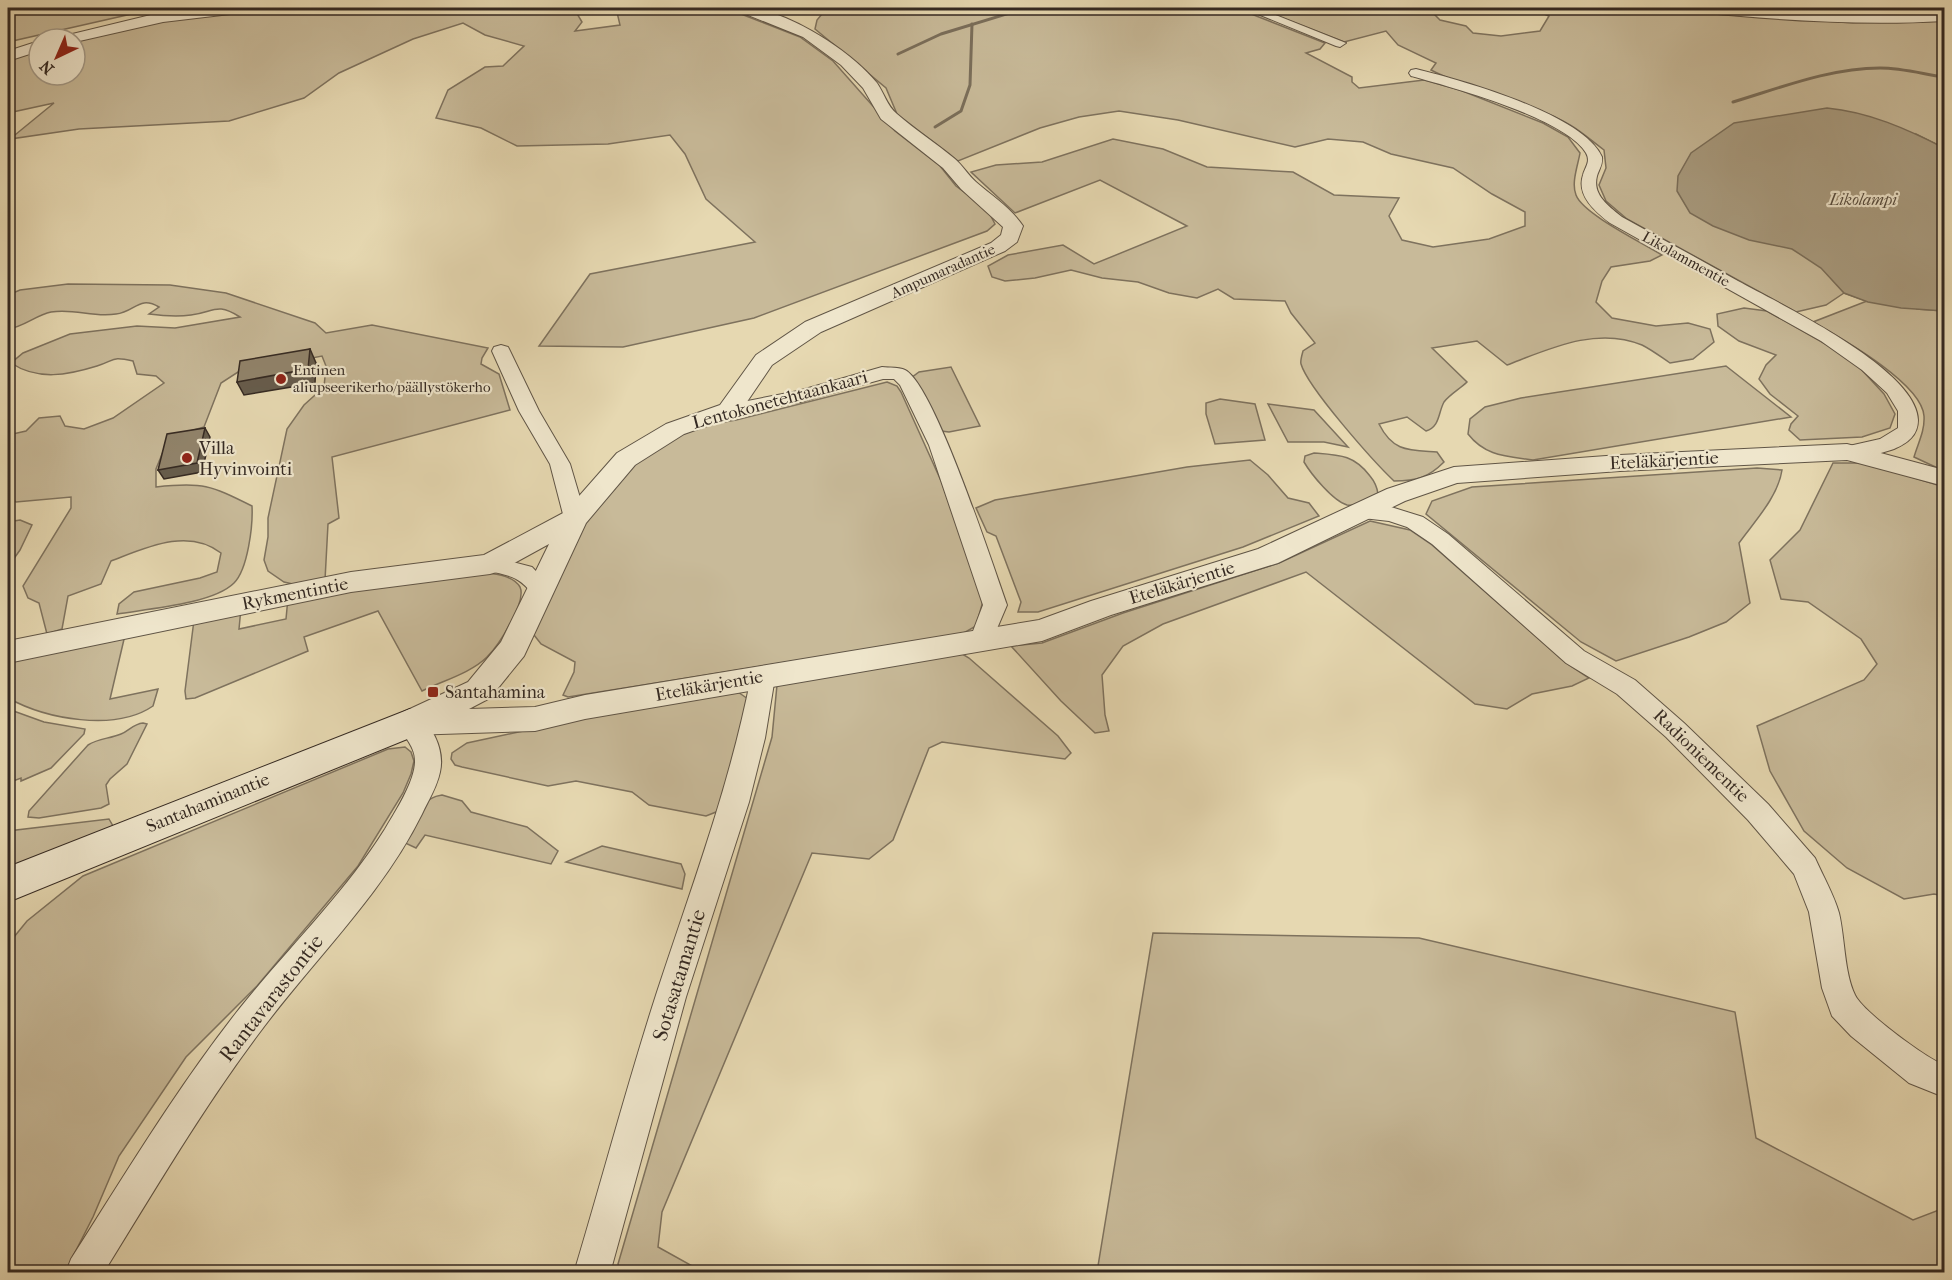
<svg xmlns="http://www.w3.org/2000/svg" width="1952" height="1280" font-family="'IM FELL French Canon',serif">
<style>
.green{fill:#c8ba99;stroke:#7e725e;stroke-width:1.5}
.water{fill:#a99c80;stroke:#7a6e5a;stroke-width:1.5}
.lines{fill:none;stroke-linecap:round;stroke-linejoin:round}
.stream{stroke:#7a6e5a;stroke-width:3}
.minor-casing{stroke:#605546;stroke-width:2}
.tertiary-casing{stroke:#605546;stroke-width:2}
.secondary-casing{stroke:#342922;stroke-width:2}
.minor{fill:#efe6cc;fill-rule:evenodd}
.tertiary{fill:#efe6cc;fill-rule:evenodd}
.secondary{fill:#efe6cc;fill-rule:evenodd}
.shaded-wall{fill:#665c4c;stroke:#342922;stroke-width:1.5}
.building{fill:#91846c;stroke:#342922;stroke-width:1.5}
.poi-dot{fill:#8f2418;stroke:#efe6cc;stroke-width:2}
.labels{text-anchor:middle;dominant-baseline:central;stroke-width:4.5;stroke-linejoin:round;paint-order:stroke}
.far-street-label{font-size:15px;fill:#342922;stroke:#efe6cc}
.far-poi-label{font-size:15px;fill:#342922;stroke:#efe6cc;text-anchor:start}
.far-water-label{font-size:16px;font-style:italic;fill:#574c3e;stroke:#efe6cc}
.street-label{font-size:18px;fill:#342922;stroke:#efe6cc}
.poi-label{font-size:18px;fill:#342922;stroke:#efe6cc;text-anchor:start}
.near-street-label{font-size:21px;fill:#342922;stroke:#efe6cc}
</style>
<rect width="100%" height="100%" fill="#e6d8b1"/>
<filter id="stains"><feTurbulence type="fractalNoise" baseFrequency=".00333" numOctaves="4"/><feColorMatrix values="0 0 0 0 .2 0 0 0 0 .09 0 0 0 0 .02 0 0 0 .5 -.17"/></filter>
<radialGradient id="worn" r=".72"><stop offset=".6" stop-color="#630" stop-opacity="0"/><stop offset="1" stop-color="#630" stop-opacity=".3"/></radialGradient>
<g class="green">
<polygon points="8,8 158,8 8,42"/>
<polygon points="267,8 581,8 576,12 582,22 575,31 620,25 616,8 731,8 736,12 800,37 833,61 895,131 940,166 956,186 987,209 995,224 987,231 754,318 623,347 539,346 590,274 755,242 706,199 685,154 670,135 608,144 517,146 481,128 436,118 448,90 485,67 503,66 524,46 485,35 463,23 413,39 339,73 304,98 229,121 79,129 10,139 54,103 8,113 8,61 39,50 39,75 75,75 75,41 155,22"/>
<path d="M827,8H1236L1325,43L1320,49L1306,53L1352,77V82L1359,88L1424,80L1460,90L1543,123L1568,137L1580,153C1578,165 1571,183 1576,195C1583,214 1643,243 1662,255L1650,261L1611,267L1602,281L1596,302L1612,318L1656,326L1688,323L1710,329L1714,342L1693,359L1670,363C1661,357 1652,350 1642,345C1597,326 1549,349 1507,365L1477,341L1432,348L1467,382C1461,388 1449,395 1444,402C1438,413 1440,427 1426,431L1407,417L1379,424C1393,452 1409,450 1437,452L1444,462C1428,478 1416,481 1394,481C1374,462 1308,388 1301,364C1300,361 1302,355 1303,351L1315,343L1291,313L1285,301L1234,299L1218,289L1197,298L1169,293L1138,282L1102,278L1071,270L1035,278L1005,281L992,277L988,266L1008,255L1063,245L1094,264L1187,226L1100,180L1015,213L971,172L996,165L1042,162L1113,139L1163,149L1207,167L1293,172L1334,195L1399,198L1389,216L1402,240L1433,247L1489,239L1525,226V212L1492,194L1453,168L1391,154L1363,142L1328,139L1295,147L1178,120L1119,111L1079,117L1040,128L958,161L897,114L886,88L815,29L817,20Z"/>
<path d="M1257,8H1411L1432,12L1440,20L1466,26L1473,33L1501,36L1540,31L1549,16L1529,8H1681L1715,14L1853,23L1944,21V148L1916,134L1917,309L1944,311V471L1914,457C1918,443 1925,431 1924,416C1922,383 1839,337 1813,322L1867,301L1844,293L1826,305L1796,312L1627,219L1606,201L1599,185L1606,168L1604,150C1593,142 1582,132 1570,125C1527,100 1475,93 1431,70L1436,63L1398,45L1386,31L1344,42Z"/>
<polygon points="1712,8 1944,8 1944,13 1867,16"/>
<path d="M68,284L170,285L226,293L315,323L326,333L372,325L488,348L482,358L481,364L499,374L510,410L332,457L339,518L328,524L325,580L297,585L284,582L268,571L264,560L268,537V518L287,429L304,405L324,387L326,366L322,356L238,372L221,383L204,427L169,437L156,469V487C203,482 210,485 252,506C253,525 248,569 234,583C213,604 147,609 117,614L119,604L134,592L200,578L217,572L221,553C188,527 145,548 111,561L101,584L68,596L62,629L47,634L39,603L28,598L23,586L71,508V497L16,502L8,495V435L26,431L39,418L60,416L65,426L84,429L113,418L164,383L156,376L137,374L133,361C111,356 116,360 97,366C68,375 38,381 11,363L23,353L70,334L137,326L175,328L240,317C216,302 215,312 191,315C177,317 164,316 149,314L159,307C139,295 135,312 116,314C93,318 75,308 51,312C36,315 24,327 8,329V295L20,290Z"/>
<polygon points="1744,308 1767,311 1829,346 1859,367 1884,394 1895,414 1890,428 1862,437 1800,440 1789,430 1791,424 1798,416 1770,394 1759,379 1766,365 1776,355 1739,341 1718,326 1717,314"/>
<path d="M1726,366L1791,417L1533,460C1506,456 1485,456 1468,434L1470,419L1485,407L1521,398Z"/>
<polygon points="951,367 980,426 949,432 941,431 911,378 919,372"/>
<polygon points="887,382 897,386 901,392 942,483 983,601 976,626 962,634 568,697 563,695 574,672 575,662 541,644 534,635 535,625 579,529 629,467 664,442 706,425 736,420"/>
<polygon points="1220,399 1255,404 1265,440 1215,444 1206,414 1206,403"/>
<polygon points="1268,404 1314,410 1348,447 1324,442 1288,442"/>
<path d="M1314,453C1340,455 1354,455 1370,476C1375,482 1377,486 1378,494C1369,499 1358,507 1347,505C1333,501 1311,474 1304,462L1305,456Z"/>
<polygon points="1250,460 1268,475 1288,498 1309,503 1319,516 1243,547 1038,612 1018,612 1021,602 996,536 987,532 976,508 995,500 1187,467"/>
<polygon points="1833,463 1866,463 1944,487 1944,896 1934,894 1904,899 1847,868 1804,831 1770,771 1757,726 1864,680 1877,664 1861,639 1808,602 1781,599 1770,560 1800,530"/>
<path d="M1757,468L1782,470C1778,497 1754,522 1739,543L1750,603L1726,622L1689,637L1616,661L1581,642L1426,514L1432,501L1472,487Z"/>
<polygon points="20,520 32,525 20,550 8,567 8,522"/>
<polygon points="1370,521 1410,530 1432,545 1566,663 1589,678 1572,686 1532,694 1507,709 1475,704 1306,572 1163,624 1123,646 1102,675 1105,715 1109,731 1095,733 1061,701 1011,646 1042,643 1123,613 1279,563"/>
<path d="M482,572C494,574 513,575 520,587C527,602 498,646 487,657C471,673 442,681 422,691L378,611L304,637L308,651L195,698L186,699L185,691L194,620L241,608L239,629L286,619L288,598Z"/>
<path d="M125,635L110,699L158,689L153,706C115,732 46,719 8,698V658Z"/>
<polygon points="959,652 969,658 1058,736 1071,753 1065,759 942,742 929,748 893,840 869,859 812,853 662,1212 658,1247 703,1272 621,1272 618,1264 772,737 777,685"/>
<polygon points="735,690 748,699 722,805 716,812 706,816 649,805 632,792 576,781 548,786 462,767 455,765 451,759 452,753 467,743 659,702"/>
<polygon points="8,709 44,722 85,729 84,734 51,768 21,781 21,778 8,783"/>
<path d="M143,723L147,724L127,764L110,779L106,785L109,804L101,808L39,818L28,817L29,811L88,745C99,738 109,739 121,734C129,731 133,724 143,723Z"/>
<polygon points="405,747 411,752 414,761 411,774 403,793 358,866 257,986 186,1057 119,1156 93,1217 65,1272 8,1272 8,1052 11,1050 8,949 14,937 27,921 83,876 388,749"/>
<path d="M442,795L462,801L471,812L527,827L558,851L551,864L425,835L416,848L403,842C413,823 418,798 442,795Z"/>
<polygon points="109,819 113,826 111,829 8,873 8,831"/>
<polygon points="602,846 681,864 685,874 682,889 566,862"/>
<polygon points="1153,933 1419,938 1735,1012 1756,1138 1913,1220 1944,1208 1944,1272 1097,1272"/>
</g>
<path class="water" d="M1827,108C1869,112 1907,129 1944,148V311L1901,308L1868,302L1844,293L1821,268L1792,249L1749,240L1713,226L1690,213L1677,191L1678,176L1691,153L1734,123Z"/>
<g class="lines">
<g class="stream">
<polyline points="898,54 941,34 1026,8"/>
<path d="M1733,102C1780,88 1830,68 1880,68C1902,68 1923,74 1944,77"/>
<polyline points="935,127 961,111 970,85 972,24"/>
</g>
<g class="minor-casing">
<g id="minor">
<polygon points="1243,8 1258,8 1346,43 1340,47 1336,46"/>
<path d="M1416,69C1461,80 1583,114 1602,157C1603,165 1599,169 1597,176C1592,195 1609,206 1622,217C1660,238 1699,259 1738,281C1780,304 1917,369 1918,420C1918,435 1908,443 1894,449C1878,454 1856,461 1840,456L1837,452L1840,448L1880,439L1898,428V411L1887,393L1862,370L1821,341L1610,223C1596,212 1576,196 1583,175C1585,167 1591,162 1586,153C1565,118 1451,87 1411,76L1409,73L1411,70Z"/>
<polygon points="501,345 508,347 510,351 539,411 570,464 586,518 583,523 575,525 567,523 564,518 550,464 519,411 492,351 494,347"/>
<path d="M882,367C889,368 899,367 905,370C934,384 993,566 1007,605L990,645L982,648L974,645L970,639L983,605L929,445L900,385L894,379H883L800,402L729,416L722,414L719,410L722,406L798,391Z"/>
<path d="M1362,505L1391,507L1423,517L1448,534L1584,651L1635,680L1684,723L1768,804L1815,858C1823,876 1834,895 1839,913C1845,938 1844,972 1855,995C1863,1012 1926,1058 1944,1065V1097L1909,1083L1851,1036L1832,1016L1822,988L1809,912L1794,874L1748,820L1666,737L1617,694L1566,663L1432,544L1407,527L1389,521L1354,517L1351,512L1354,507Z"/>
<path d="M490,556L532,567L553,589L549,595C531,600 530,586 516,579C507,574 492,572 482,569L479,564L482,559Z"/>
<path d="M763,668L772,670L775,677L765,738L749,802L686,997L612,1266L614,1272H578L576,1266C603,1176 627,1085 656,995C691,888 729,789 751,677L754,670Z"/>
<path d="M410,713C432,720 445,750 440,772C437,787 428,801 422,814C381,897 311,962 257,1036C201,1111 153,1193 104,1272H66L71,1259C124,1176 175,1091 236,1013C285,951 343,896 385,829C395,812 406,795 412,777C421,750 408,744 397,723L401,716Z"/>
</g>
</g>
<g class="tertiary-casing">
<g id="tertiary">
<polygon points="210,8 254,8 247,12 163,22 75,42 75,39 62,39 64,36 163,12"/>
<path d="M736,8C778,3 851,50 877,83C884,93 887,106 897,114C915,130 936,143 955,159C963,166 968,175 976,182C992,196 1011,208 1023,226L1017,242L1005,251L821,332L772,365L738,415L684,434L635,465L586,523L524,656L490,698L469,709L535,707L585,695L1039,620L1091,601L1258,549L1387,489L1454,467L1620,455L1847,444L1944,470V486L1847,460L1620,471L1457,483L1405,501L1278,563L1111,615L1042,641L585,719L535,731L410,735L399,732L394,723L399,714L468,682L501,642L549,544L500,571L490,574L351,592L8,663V641L351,572L484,555L565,512L617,453L666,424L720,405L756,355L805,322L991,243L1001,235L1003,227L961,189L943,168L881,119L863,88L841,65L803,37L738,11Z"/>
<path d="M1689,8H1741L1866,14L1944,12V21C1861,26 1779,20 1696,12Z"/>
<polygon points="39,41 39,51 8,61 8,51"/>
</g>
</g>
<g class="secondary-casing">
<polygon id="secondary" points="410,709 422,713 428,723 422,733 8,902 8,867"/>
</g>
<use href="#minor" class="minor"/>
<use href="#tertiary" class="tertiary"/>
<use href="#secondary" class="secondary"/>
</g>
<g class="shaded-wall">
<polygon points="310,349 316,363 315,383 244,395 237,382"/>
<polygon points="205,428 210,437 202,472 164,479 158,470"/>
</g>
<g class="building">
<polygon points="310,349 308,369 237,382 240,361"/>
<polygon points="205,428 197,463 158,470 167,434"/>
</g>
<g class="poi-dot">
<circle cx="281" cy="379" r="6"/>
<circle cx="187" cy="458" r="6"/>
<rect x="427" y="686" width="12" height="12" rx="3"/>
</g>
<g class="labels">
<g class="far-street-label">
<text transform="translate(1686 259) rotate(29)">Likolammentie</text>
<text transform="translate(943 271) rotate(-24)">Ampumaradantie</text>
</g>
<g class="far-poi-label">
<text x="293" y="370">Entinen<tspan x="293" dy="17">aliupseerikerho/päällystökerho</tspan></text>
</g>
<g class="far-water-label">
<text x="1863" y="199">Likolampi</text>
</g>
<g class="street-label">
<text transform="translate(780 400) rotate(-15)">Lentokonetehtaankaari</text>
<text transform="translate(1664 461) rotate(-3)">Eteläkärjentie</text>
<text transform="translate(1182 583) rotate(-17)">Eteläkärjentie</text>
<text transform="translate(295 594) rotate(-11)">Rykmentintie</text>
<text transform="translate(709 686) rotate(-10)">Eteläkärjentie</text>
<text transform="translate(1701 756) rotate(44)">Radioniementie</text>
<text transform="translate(208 803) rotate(-22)">Santahaminantie</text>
</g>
<g class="poi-label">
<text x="199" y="448">Villa<tspan x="199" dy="21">Hyvinvointi</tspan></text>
<text x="445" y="692">Santahamina</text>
</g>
<g class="near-street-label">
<text transform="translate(679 975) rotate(-73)">Sotasatamantie</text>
<text transform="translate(271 998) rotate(-52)">Rantavarastontie</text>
</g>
</g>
<rect width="1952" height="1280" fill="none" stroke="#e6d8b1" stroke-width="30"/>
<rect x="9" y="9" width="1934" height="1262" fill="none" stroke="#342922" stroke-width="3"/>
<rect x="15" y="15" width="1922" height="1250" fill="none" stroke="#342922" stroke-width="1.5"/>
<g transform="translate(57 57) rotate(224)"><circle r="28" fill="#efe6cc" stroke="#a49a88" stroke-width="1.5"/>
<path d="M0-4.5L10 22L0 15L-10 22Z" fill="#8f2418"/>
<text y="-9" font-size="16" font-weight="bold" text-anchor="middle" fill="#342922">N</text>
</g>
<rect width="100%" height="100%" filter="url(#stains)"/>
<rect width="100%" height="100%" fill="url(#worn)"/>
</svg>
